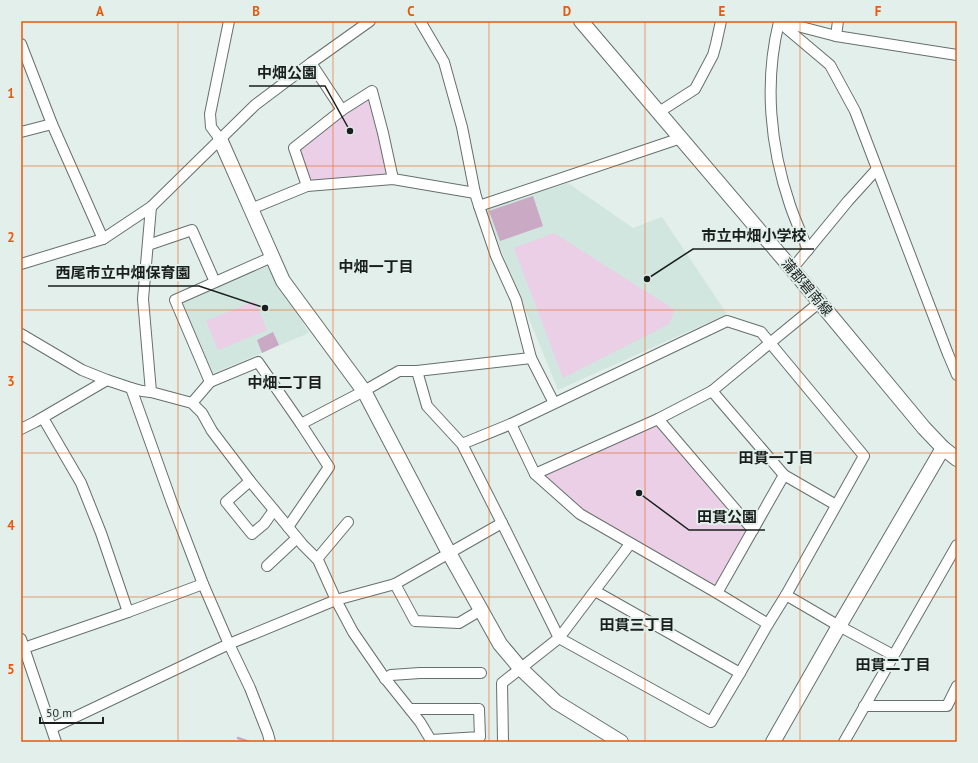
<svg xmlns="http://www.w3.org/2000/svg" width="978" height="763" font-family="'PT Sans','Noto Sans JP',sans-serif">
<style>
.built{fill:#d1e6de}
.green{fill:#ebcfe6}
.water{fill:#c9a9c4}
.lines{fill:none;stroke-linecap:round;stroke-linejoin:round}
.stream{stroke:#c9a9c4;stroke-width:2.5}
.street-casing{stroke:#66706c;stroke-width:12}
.secondary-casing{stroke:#66706c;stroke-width:16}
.street{stroke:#fff;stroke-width:10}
.secondary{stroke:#fff;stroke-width:14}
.grid{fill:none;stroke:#e8590c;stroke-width:1;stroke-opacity:0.55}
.labels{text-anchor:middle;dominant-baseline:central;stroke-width:4;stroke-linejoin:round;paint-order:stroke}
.street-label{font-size:14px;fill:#1a1f1d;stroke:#e2efea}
.neighbourhood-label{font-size:15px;font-weight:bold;fill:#1a1f1d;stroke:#e2efea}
.leader{fill:none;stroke:#1a1f1d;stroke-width:1.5}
.callout-dot{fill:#1a1f1d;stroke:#e2efea;stroke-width:1.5}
.callout-label{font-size:15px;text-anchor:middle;font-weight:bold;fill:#1a1f1d;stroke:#e2efea;stroke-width:4;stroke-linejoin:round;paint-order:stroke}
.neatline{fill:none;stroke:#e8590c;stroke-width:1.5}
.grid-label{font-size:13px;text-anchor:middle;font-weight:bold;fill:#e8590c}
</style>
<rect width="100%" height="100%" fill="#e2efea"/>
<g class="built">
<polygon points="568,183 633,228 662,217 727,314 558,390 484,208"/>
<polygon points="271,264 278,281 309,333 211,374 182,302"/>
</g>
<g class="green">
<polygon points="370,97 388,175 310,181 299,149 345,113"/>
<polygon points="554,233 675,310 669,324 563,378 514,248"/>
<polygon points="255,301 267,330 218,350 206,321"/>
<polygon points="652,426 657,427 746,529 746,535 717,584 714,586 583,511 544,474"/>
</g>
<g class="water">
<polygon points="533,196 543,226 500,241 489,211"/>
<polygon points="273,332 279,345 262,353 257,340"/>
</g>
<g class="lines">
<polyline class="stream" points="238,738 249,742"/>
<g class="street-casing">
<g id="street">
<polyline points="420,21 444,62 462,127 475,193 479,206 496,256 516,300 531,358 554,403"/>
<polyline points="779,22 830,65 855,111 948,354 957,375"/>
<path d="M779,22C764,82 770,146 790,205C795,220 802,235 808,250"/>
<polyline points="782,22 836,36 957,55"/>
<polyline points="836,36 838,21"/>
<polyline points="21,44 52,124 103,239"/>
<polyline points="311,63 342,110"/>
<polyline points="659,112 695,89 713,55 716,44 721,21"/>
<polyline points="21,132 52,124"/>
<polyline points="220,139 211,127 210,114 229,21"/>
<polyline points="307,186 294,148 342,110 372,91 383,133 393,179"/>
<polyline points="479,206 681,138"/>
<polyline points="251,209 307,186 393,179 475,193"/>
<polyline points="148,245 192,230 215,282"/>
<polyline points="21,264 103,239 151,207 255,105 311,63 370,21"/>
<polyline points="792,269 848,201 877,169"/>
<polyline points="21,334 82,370 107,380 131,388 142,391 151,392 192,403 202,413 212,431 250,481 303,545 318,560 336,600 353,632 384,677 420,722 432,742"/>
<polyline points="417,371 427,406 462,444 502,523 559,638 711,722 740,673 768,624 786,595 864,456 761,332 727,321 511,424 462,444"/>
<polyline points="210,382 175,300 272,257"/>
<polyline points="131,388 172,503 203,584 229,644 250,688 268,734 270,742"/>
<polyline points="712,391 784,475 836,505"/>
<polyline points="151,392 143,299 151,207"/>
<polyline points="192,403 210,382 258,362 301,424 329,467 288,527"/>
<polyline points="43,418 81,483 101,533 128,612"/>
<polyline points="658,419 753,530"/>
<polyline points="301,424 364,391 399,371 417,371 531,358"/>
<polyline points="511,424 535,474 580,514 717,593 768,624"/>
<polyline points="21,429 35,422 107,380"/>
<polyline points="535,474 658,419 712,391 770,343 820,302"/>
<polyline points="250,481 226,502 252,534 264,524 274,510"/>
<polyline points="317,559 348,522"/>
<polyline points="267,566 297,538"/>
<polyline points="395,584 415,621 459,623 481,610"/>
<polyline points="595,591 740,673"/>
<polyline points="717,593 784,475"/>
<polyline points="786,595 839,626 893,655"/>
<polyline points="21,639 56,742"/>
<polyline points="24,648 128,612 203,584"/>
<polyline points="385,679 391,675 420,673 481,673"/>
<polyline points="864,706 947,706 957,686"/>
<polyline points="410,709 479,709 480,737 431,740"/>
<polyline points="52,728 229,644 336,600 395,584 502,523"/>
<polyline points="503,742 502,683 559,638 630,544"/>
<polyline points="844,742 957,545"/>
</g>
</g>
<g class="secondary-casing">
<g id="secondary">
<polyline points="581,21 792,269 924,428 943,448 957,459"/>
<polyline points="220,139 283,281 364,391 449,553 481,610 500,644 521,669 556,702 621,742"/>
<polyline points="773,742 839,626 943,448"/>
</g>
</g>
<use href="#street" class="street"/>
<use href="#secondary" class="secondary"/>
</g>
<path class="grid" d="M178,21V742M333,21V742M489,21V742M645,21V742M800,21V742M21,166H957M21,310H957M21,453H957M21,597H957"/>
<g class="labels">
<g class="street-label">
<text transform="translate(807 287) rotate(50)">蒲郡碧南線</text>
</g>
<g class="neighbourhood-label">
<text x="376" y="266">中畑一丁目</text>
<text x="285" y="382">中畑二丁目</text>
<text x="776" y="457">田貫一丁目</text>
<text x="637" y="624">田貫三丁目</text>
<text x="893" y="664">田貫二丁目</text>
</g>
</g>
<path class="leader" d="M350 131L325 86H249M647 279L693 249H814M265 308L199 286H48M639 493L689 530H765"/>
<g class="callout-dot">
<circle cx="350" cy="131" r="4"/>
<circle cx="647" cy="279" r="4"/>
<circle cx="265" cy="308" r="4"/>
<circle cx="639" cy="493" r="4"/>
</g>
<g class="callout-label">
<text x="287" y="78">中畑公園</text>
<text x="754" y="241">市立中畑小学校</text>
<text x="123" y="278">西尾市立中畑保育園</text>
<text x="727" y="522">田貫公園</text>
</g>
<rect width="978" height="763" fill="none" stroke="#e2efea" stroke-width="44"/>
<path d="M40 717v6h63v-6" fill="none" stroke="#1a1f1d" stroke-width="2"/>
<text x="46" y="717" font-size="12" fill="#1a1f1d" stroke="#e2efea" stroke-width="3" paint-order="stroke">50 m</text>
<rect x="22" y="22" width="934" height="719" class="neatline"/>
<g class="grid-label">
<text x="100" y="16">A</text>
<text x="256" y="16">B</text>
<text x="411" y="16">C</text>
<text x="567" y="16">D</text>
<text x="722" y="16">E</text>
<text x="878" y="16">F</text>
<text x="11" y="98">1</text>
<text x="11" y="242">2</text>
<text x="11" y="386">3</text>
<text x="11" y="530">4</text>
<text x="11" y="674">5</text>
</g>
</svg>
